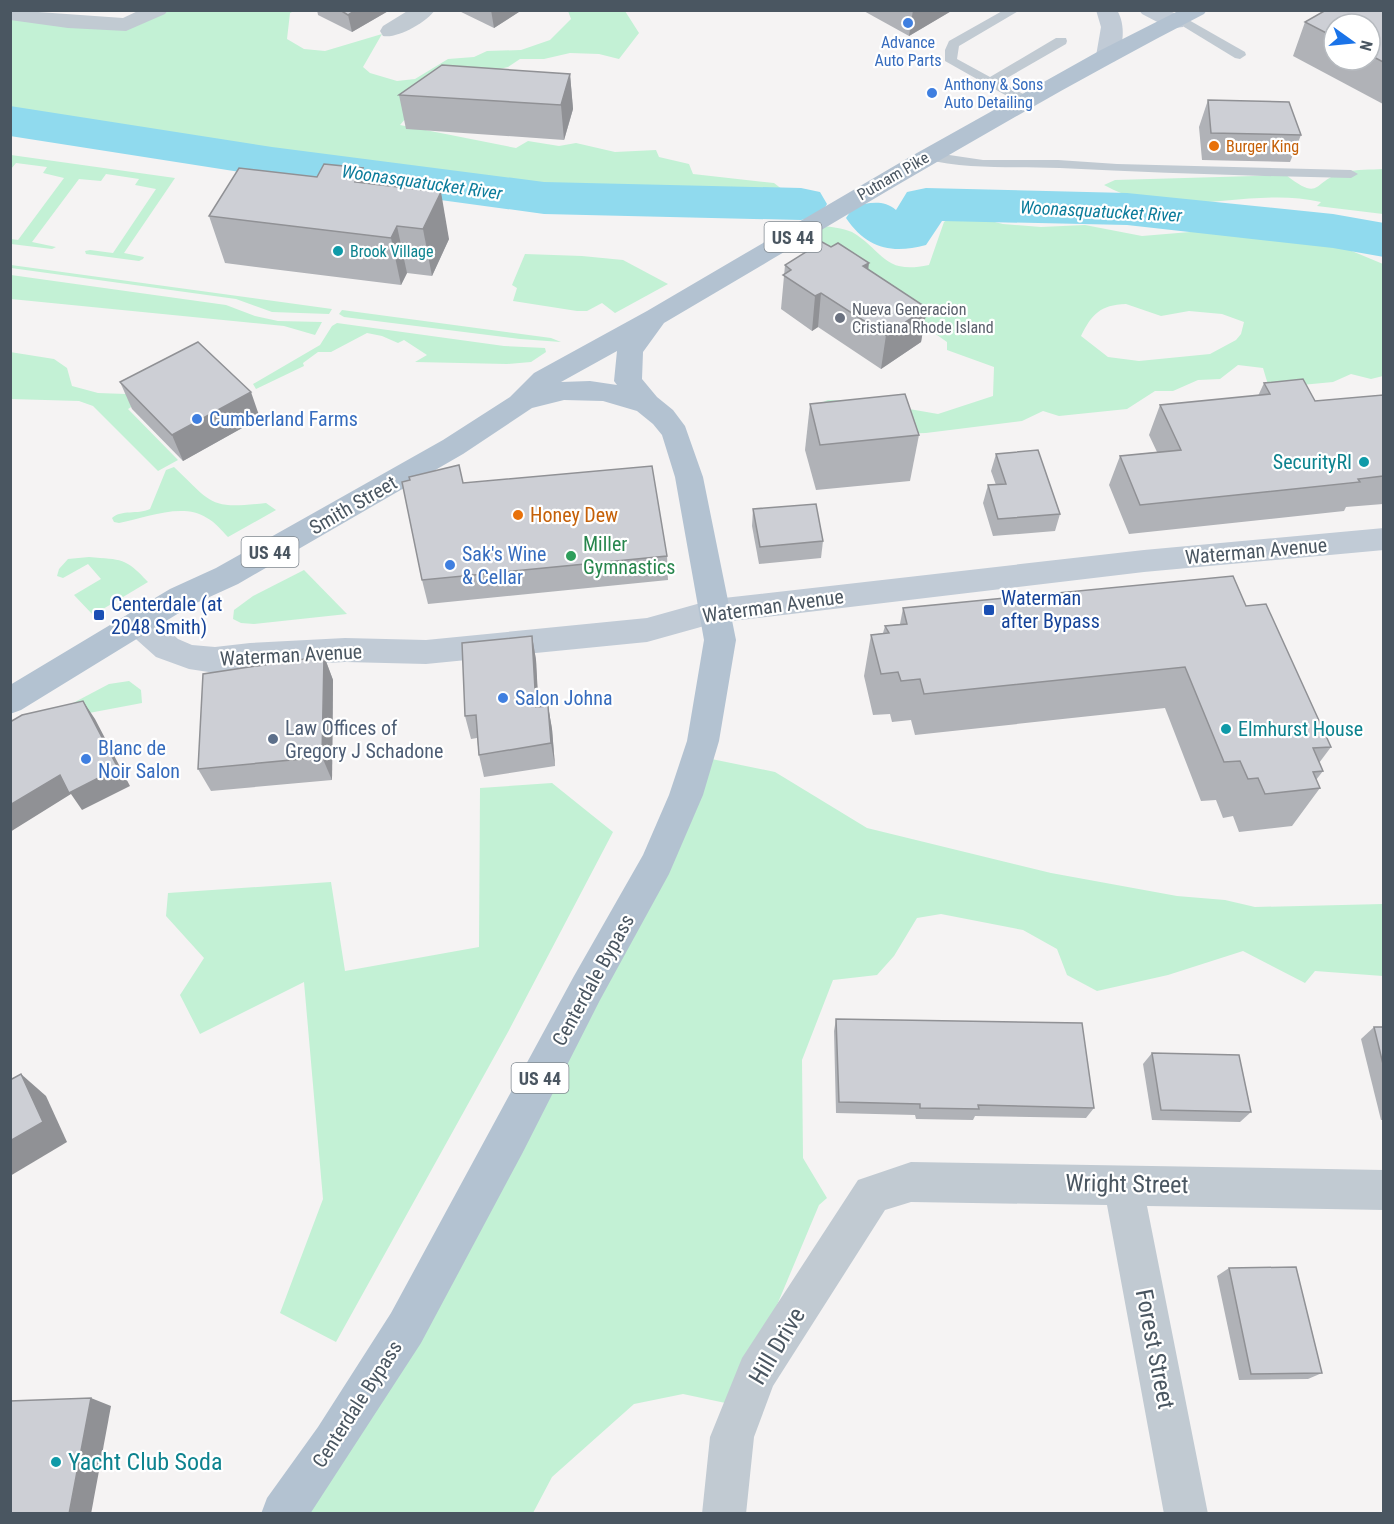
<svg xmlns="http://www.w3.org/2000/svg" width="1394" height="1524" font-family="'Roboto Condensed',sans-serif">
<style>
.green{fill:#c3f1d5;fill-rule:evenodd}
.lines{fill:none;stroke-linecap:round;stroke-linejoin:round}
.river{fill:#90daee;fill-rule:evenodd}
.service{fill:#c1cad2;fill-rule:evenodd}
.minor{fill:#c1cad2;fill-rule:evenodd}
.secondary{fill:#c1cbd6;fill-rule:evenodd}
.primary{fill:#b3c2d1;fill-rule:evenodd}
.wall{fill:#b0b2b7;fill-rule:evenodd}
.shaded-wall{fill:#909195}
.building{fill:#cdcfd5;stroke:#909195;stroke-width:1.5}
.shop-dot{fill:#3f7fe0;stroke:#fff;stroke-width:2}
.food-dot{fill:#e8710a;stroke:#fff;stroke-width:2}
.culture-dot{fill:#0f9aa8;stroke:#fff;stroke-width:2}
.worship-dot{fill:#6b7280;stroke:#fff;stroke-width:2}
.leisure-dot{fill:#2e9e5b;stroke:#fff;stroke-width:2}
.transit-dot{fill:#1a4fb4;stroke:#fff;stroke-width:2}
.service-dot{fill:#5c6f8a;stroke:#fff;stroke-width:2}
.labels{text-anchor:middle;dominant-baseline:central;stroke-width:4.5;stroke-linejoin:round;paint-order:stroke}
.far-shop-label{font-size:16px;fill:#366cbe;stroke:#fff}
.far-food-label{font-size:16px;fill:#c56008;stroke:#fff;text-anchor:start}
.far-street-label{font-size:16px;fill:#4a5661;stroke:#fff}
.far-culture-label{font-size:16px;fill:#0d838f;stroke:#fff;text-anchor:start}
.far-worship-label{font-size:16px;fill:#5b616d;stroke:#fff;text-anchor:start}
.far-water-label{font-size:18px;font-style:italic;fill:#0c7c9b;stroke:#fff}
.shield{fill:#fff;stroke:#808990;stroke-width:1.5}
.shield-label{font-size:18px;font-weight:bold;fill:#4a5661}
.shop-label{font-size:20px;fill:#366cbe;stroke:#fff;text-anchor:start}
.culture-label{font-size:20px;fill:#0d838f;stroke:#fff;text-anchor:end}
.street-label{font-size:20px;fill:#4a5661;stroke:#fff}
.food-label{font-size:20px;fill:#c56008;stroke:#fff;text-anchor:start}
.leisure-label{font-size:20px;fill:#27864d;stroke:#fff;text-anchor:start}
.transit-label{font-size:20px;fill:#164399;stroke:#fff;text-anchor:start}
.service-label{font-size:20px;fill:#4e5e75;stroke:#fff;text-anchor:start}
.near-street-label{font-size:24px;fill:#4a5661;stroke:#fff}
.near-culture-label{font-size:24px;fill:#0d838f;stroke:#fff;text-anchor:start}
</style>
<rect width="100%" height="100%" fill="#f5f3f3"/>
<g class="green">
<polygon points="148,11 294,11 290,13 287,39 304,49 325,51 382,34 363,67 370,73 397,81 415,79 448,59 474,57 487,51 521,50 550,40 571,19 568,11 625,11 639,33 619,59 599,54 570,53 544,59 520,59 508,67 478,74 428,92 400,125 516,148 528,141 559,146 576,143 615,152 656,150 659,157 689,164 693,174 774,183 804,206 733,200 491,188 295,166 92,131 11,114 10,13 120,22"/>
<polygon points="11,155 175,178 124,253 144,257 143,259 139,261 86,254 85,251 90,250 113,253 156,189 135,185 139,179 106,174 101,181 79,179 32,242 56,247 52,249 11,244 11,239 18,240 64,178 43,173 47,167 16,163 11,169"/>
<path d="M1383,169V214L1317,206L1321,202C1249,185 1172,224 1104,185L1115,180L1286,175C1323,204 1312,179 1345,172C1357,169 1371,170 1383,169Z"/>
<path d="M958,213L1003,224L1041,227L1085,225L1142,236L1214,230H1249L1295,235L1347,249L1383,264V376L1371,379L1351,374L1333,382L1269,388L1263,368L1238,365L1220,379L1198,380L1173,391H1155L1127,409L1059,416L1043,411L1022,421L926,433L889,434L820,421L809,414L823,402L828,400L863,401L938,414L993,396L994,367L947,350V342L845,270L805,233L820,225C829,227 843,228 852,232C884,251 883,275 929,265L944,222ZM1126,304L1161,316L1189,311L1222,314L1244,322L1241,334L1236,340L1210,354L1139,361L1108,357L1081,336C1092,314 1100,305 1126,304Z"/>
<polygon points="525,254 582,256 623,260 668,284 615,313 602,303 587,311 577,311 513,301 517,288 512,285"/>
<polygon points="11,265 332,309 329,314 272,312 236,299 11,268"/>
<polygon points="11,275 226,305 255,316 278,321 322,322 315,335 284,326 11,299"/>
<polygon points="342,310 551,338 561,342 520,339 344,317 339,314"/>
<polygon points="337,323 504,346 545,348 546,352 531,362 507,364 415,362 427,355 404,340 398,343 382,336 367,333 331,352 318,352 303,363 304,366 256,389 253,384 320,345 332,326"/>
<polygon points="10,352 54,359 67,368 72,386 98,393 126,394 138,403 128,409 178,460 158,471 93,406 79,401 11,399"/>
<path d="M174,467C214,505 209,509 266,503L276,510L228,537C222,531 215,522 207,518C183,502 145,518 119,523L114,522L112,518C122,509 137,515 150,509L166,470Z"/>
<path d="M89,557C122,560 125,557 148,582L93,615L74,595L101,579L88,564L63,578L57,576L59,569L68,559Z"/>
<polygon points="304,570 347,614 254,624 241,623 233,619 234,610 253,596"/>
<polygon points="129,681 141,690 142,703 73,716 73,703 109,684"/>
<polygon points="692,755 775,772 867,828 1051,873 1177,896 1225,900 1255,907 1383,904 1383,976 1315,971 1305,983 1243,951 1168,975 1097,991 1067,975 1057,949 1023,930 941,914 917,918 894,956 877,975 833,980 802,1060 803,1158 827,1198 819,1205 735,1405 683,1394 634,1404 552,1477 533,1513 261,1514 370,1372 665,819"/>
<polygon points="552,783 613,832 508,1032 336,1342 280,1313 323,1199 304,982 200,1034 180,995 204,958 166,916 168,893 331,882 345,971 479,947 480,788"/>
</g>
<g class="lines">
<g class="river">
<polygon points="10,106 272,147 544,182 801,188 820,192 827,204 820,216 801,220 544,214 272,177 10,136"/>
<path d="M926,188L1127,193L1333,214L1384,223V257L1333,248L1127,225L942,221L926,245C892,254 867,249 846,218L854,206C869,203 883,199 896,210L907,192Z"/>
</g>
<g class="service">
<polygon points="1004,10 1020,10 959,46 957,59 990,77 1056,38 1066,38 1067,41 1066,44 1000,82 1031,98 1033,101 1031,104 1021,104 945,61 945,50 949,41"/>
<polygon points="1180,15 1245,52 1246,55 1240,59 1235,58 1176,22 1174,19"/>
<path d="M929,152L983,160H1058L1117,164L1351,170L1358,174L1351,178C1254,176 1157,173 1060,168C1014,166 969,170 924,159L922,156L924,153Z"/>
</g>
<g class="minor">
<polygon points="10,10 123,18 140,10 168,10 165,14 126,31 68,28 10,20"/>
<path d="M409,10H435C427,22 397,39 383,36L380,31L383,26Z"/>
<polygon points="911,1162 1384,1170 1384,1210 1147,1206 1208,1514 1164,1514 1107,1205 911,1202 885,1210 773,1386 754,1437 746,1514 702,1514 710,1437 742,1358 858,1180"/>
</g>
<g class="secondary">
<path d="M1096,10H1117C1126,25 1124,47 1115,61L1107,63L1099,61L1096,56L1101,27Z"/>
<path d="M1139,10C1154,10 1176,7 1186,22L1183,27L1175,28L1167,27L1142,14Z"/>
<polygon points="1384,528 1384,550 1144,572 715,623 647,642 426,664 345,662 250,667 215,673 189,669 156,657 128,632 124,623 128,614 139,611 150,614 178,639 192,645 215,647 250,643 345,638 426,640 647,618 715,599 1144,550"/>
</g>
<path class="primary" d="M1180,10H1207L1204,14C1020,109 843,218 664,323L643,352L642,379L657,397L673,410L685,426L703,477L736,640L719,741L703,795L669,874L600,1000L523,1152L421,1343L310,1514H261L267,1498L318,1427L391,1313L574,976L643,855L669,795L687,741L704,640L675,477L662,435L653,424L637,411L603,401L564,400L532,408L463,454L238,584L192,605L21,710L10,714V685L170,589L216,568L443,440L510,397L534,373L647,311L908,158L1099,51ZM617,351L614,381L617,385L590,381L561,382Z"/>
</g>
<g class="wall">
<polygon points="317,10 390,10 352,32 318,15"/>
<polygon points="457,10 522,10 494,28"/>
<polygon points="862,10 953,10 909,36"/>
<path d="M1383,10V104L1293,56L1305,22ZM1334,24H1370V60H1334Z"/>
<polygon points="570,74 573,109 564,140 406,129 399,95"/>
<polygon points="1208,100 1301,135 1290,162 1202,160 1199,127"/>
<polygon points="366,183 449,239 432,276 407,273 401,285 225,263 209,216"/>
<polygon points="785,265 868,269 927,308 921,342 881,369 818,327 812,331 781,309"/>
<polygon points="120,382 260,418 183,461 132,409"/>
<polygon points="1264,383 1315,401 1383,395 1383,504 1346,507 1344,511 1129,534 1109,485 1120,456 1157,452 1149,435 1160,405 1258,396"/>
<polygon points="810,404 919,435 910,481 816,490 805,450"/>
<polygon points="996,454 1060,514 1055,531 993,536 983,503 988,485 996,485 991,471"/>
<polygon points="463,483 667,556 668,580 428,604 422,580"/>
<polygon points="753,509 823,541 821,558 759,564 752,526"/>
<polygon points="1246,606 1331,747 1319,763 1323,771 1316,780 1320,788 1292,826 1239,832 1233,816 1223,818 1216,800 1201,801 1165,708 915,735 911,720 892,722 890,714 873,715 864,676 871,635 883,633 885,626 900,624 903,608"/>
<polygon points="532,636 536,660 538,707 548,706 552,729 555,766 484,777 479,755 477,738 471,739 465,716"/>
<polygon points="324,656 333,680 332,780 211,791 198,769"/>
<polygon points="836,1019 1094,1108 1086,1118 975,1116 973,1120 916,1119 915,1115 836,1113 834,1031"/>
<polygon points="1374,1027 1383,1027 1383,1120 1381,1120 1361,1039"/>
<polygon points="1152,1053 1251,1112 1240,1122 1152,1120 1143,1064"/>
<polygon points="1229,1268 1322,1373 1308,1379 1239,1380 1217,1276"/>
</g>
<g class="shaded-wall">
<polygon points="356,10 390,10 352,32 348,15"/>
<polygon points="491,10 522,10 494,28"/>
<polygon points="913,10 953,10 909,36"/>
<polygon points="570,74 573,109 564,140 561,105"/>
<polygon points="363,168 373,215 355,182"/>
<polygon points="441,192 449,239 432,276 423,229"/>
<polygon points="397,226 407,273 401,285 391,238"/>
<polygon points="869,263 865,297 863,266"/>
<polygon points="821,293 818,327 812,331 815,296"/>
<polygon points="927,308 921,342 881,369 886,335"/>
<polygon points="251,392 260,418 183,461 172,435"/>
<polygon points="532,636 536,660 540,730 536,707"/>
<polygon points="324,656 333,680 332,780 322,757"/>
<polygon points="83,701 95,719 130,786 82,810 71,794 10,832 10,805"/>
<polygon points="548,706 552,729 555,766 551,743"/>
<polygon points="21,1074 46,1096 67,1142 10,1176 10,1141"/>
<polygon points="91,1398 111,1406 91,1514 69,1514"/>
</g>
<g class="building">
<polygon points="340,10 356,10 348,15"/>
<polygon points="1326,10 1383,10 1383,62 1370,55 1370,24 1334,24 1334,37 1305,22"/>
<polygon points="442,65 570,74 561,105 399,95"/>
<polygon points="1208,100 1289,102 1301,135 1211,133"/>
<polygon points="324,164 363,168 355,182 441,192 423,229 397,226 391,238 209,216 239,168 317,177"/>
<polygon points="822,242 831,247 838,243 869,263 863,266 927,308 886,335 821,293 815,296 783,275 791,270 785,265"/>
<polygon points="198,342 251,392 172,435 120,382"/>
<polygon points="1303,379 1315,401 1383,395 1383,476 1358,479 1360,482 1140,505 1120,456 1181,450 1160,405 1270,394 1264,383"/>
<polygon points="905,394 919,435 820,445 810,404"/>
<polygon points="1038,450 1060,514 998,519 988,485 1006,484 996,454"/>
<polygon points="459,465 463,483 652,466 667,556 422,580 402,482 410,480 409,477"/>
<polygon points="816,504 823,541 760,547 753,509"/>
<polygon points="1233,576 1246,606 1266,604 1331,747 1313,748 1323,771 1313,772 1320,788 1265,794 1258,778 1248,779 1240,761 1224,762 1185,667 924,694 920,679 901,681 898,672 881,674 871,635 889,633 885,626 907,624 903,608"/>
<polygon points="532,636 536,707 548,706 551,743 479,755 476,715 465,716 462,643"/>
<polygon points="324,656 322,757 198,769 203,674"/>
<polygon points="83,701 118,768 69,793 60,775 10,805 10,722 22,715"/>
<polygon points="836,1019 1082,1023 1094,1108 978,1105 979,1109 920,1108 920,1104 839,1102"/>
<polygon points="1374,1027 1383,1027 1383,1064"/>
<polygon points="1152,1053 1239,1055 1251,1112 1161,1110"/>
<polygon points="21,1074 43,1122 10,1141 10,1080"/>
<polygon points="1296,1267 1322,1373 1251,1374 1229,1268"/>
<polygon points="91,1398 69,1514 10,1514 10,1401"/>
</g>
<g class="shop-dot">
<circle cx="908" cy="23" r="6"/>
<circle cx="932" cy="93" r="6"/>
<circle cx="197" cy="419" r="6"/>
<circle cx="450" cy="565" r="6"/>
<circle cx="503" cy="698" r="6"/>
<circle cx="86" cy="759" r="6"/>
</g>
<g class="food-dot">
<circle cx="1214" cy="146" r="6"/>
<circle cx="518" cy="515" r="6"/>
</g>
<g class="culture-dot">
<circle cx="338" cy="251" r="6"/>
<circle cx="1364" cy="462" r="6"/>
<circle cx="1226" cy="729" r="6"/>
<circle cx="56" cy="1462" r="6"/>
</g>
<circle class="worship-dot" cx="840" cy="318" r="6"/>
<circle class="leisure-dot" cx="571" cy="556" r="6"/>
<g class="transit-dot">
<rect x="983" y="604" width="12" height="12" rx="3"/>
<rect x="93" y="609" width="12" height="12" rx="3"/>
</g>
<circle class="service-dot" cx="273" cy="739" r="6"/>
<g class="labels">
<g class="far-shop-label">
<text x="908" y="42">Advance<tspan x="908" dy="18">Auto Parts</tspan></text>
<text x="944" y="84" text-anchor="start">Anthony &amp; Sons<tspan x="944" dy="18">Auto Detailing</tspan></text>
</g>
<g class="far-food-label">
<text x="1226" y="146">Burger King</text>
</g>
<g class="far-street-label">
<text transform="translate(893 176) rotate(-30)">Putnam Pike</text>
</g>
<g class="far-culture-label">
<text x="350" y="251">Brook Village</text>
</g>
<g class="far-worship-label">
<text x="852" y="309">Nueva Generacion<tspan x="852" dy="18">Cristiana Rhode Island</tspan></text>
</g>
<g class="far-water-label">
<text transform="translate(422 182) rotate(8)">Woonasquatucket River</text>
<text transform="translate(1101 211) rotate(3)">Woonasquatucket River</text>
</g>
<g class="shield">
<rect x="764.5" y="222" width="57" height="30" rx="4.5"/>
<rect x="241.5" y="537" width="57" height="30" rx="4.5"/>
<rect x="511.5" y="1063" width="57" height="30" rx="4.5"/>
</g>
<g class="shield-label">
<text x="793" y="237">US 44</text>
<text x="270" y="552">US 44</text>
<text x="540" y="1078">US 44</text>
</g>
<g class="shop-label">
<text x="209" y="419">Cumberland Farms</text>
<text x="462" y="554">Sak's Wine<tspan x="462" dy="23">&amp; Cellar</tspan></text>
<text x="515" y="698">Salon Johna</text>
<text x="98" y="748">Blanc de<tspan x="98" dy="23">Noir Salon</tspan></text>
</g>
<g class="culture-label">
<text x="1352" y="462">SecurityRI</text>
<text x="1238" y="729" text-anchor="start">Elmhurst House</text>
</g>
<g class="street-label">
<text transform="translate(353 505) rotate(-30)">Smith Street</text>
<text transform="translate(1256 551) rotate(-5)">Waterman Avenue</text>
<text transform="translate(773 606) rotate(-8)">Waterman Avenue</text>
<text transform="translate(291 655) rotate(-3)">Waterman Avenue</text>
<text transform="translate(593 980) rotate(-61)">Centerdale Bypass</text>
<text transform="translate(357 1404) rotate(-57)">Centerdale Bypass</text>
</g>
<g class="food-label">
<text x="530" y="515">Honey Dew</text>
</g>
<g class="leisure-label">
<text x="583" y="544">Miller<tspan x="583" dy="23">Gymnastics</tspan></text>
</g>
<g class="transit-label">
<text x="1001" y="598">Waterman<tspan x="1001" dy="23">after Bypass</tspan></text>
<text x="111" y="604">Centerdale (at<tspan x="111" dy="23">2048 Smith)</tspan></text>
</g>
<g class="service-label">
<text x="285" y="728">Law Offices of<tspan x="285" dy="23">Gregory J Schadone</tspan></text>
</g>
<g class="near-street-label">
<text transform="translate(1127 1184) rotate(1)">Wright Street</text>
<text transform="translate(777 1346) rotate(-59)">Hill Drive</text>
<text transform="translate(1155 1349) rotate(79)">Forest Street</text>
</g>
<g class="near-culture-label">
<text x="68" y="1462">Yacht Club Soda</text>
</g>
</g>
<rect width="1394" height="1524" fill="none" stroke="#4a5661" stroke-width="24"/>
<g transform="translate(1352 42) rotate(105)"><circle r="28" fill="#ffffff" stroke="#b7bbc0" stroke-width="1.5"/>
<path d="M0-4.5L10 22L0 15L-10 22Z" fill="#1a73e8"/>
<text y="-9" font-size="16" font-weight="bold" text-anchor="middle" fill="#4a5661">N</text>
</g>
</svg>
